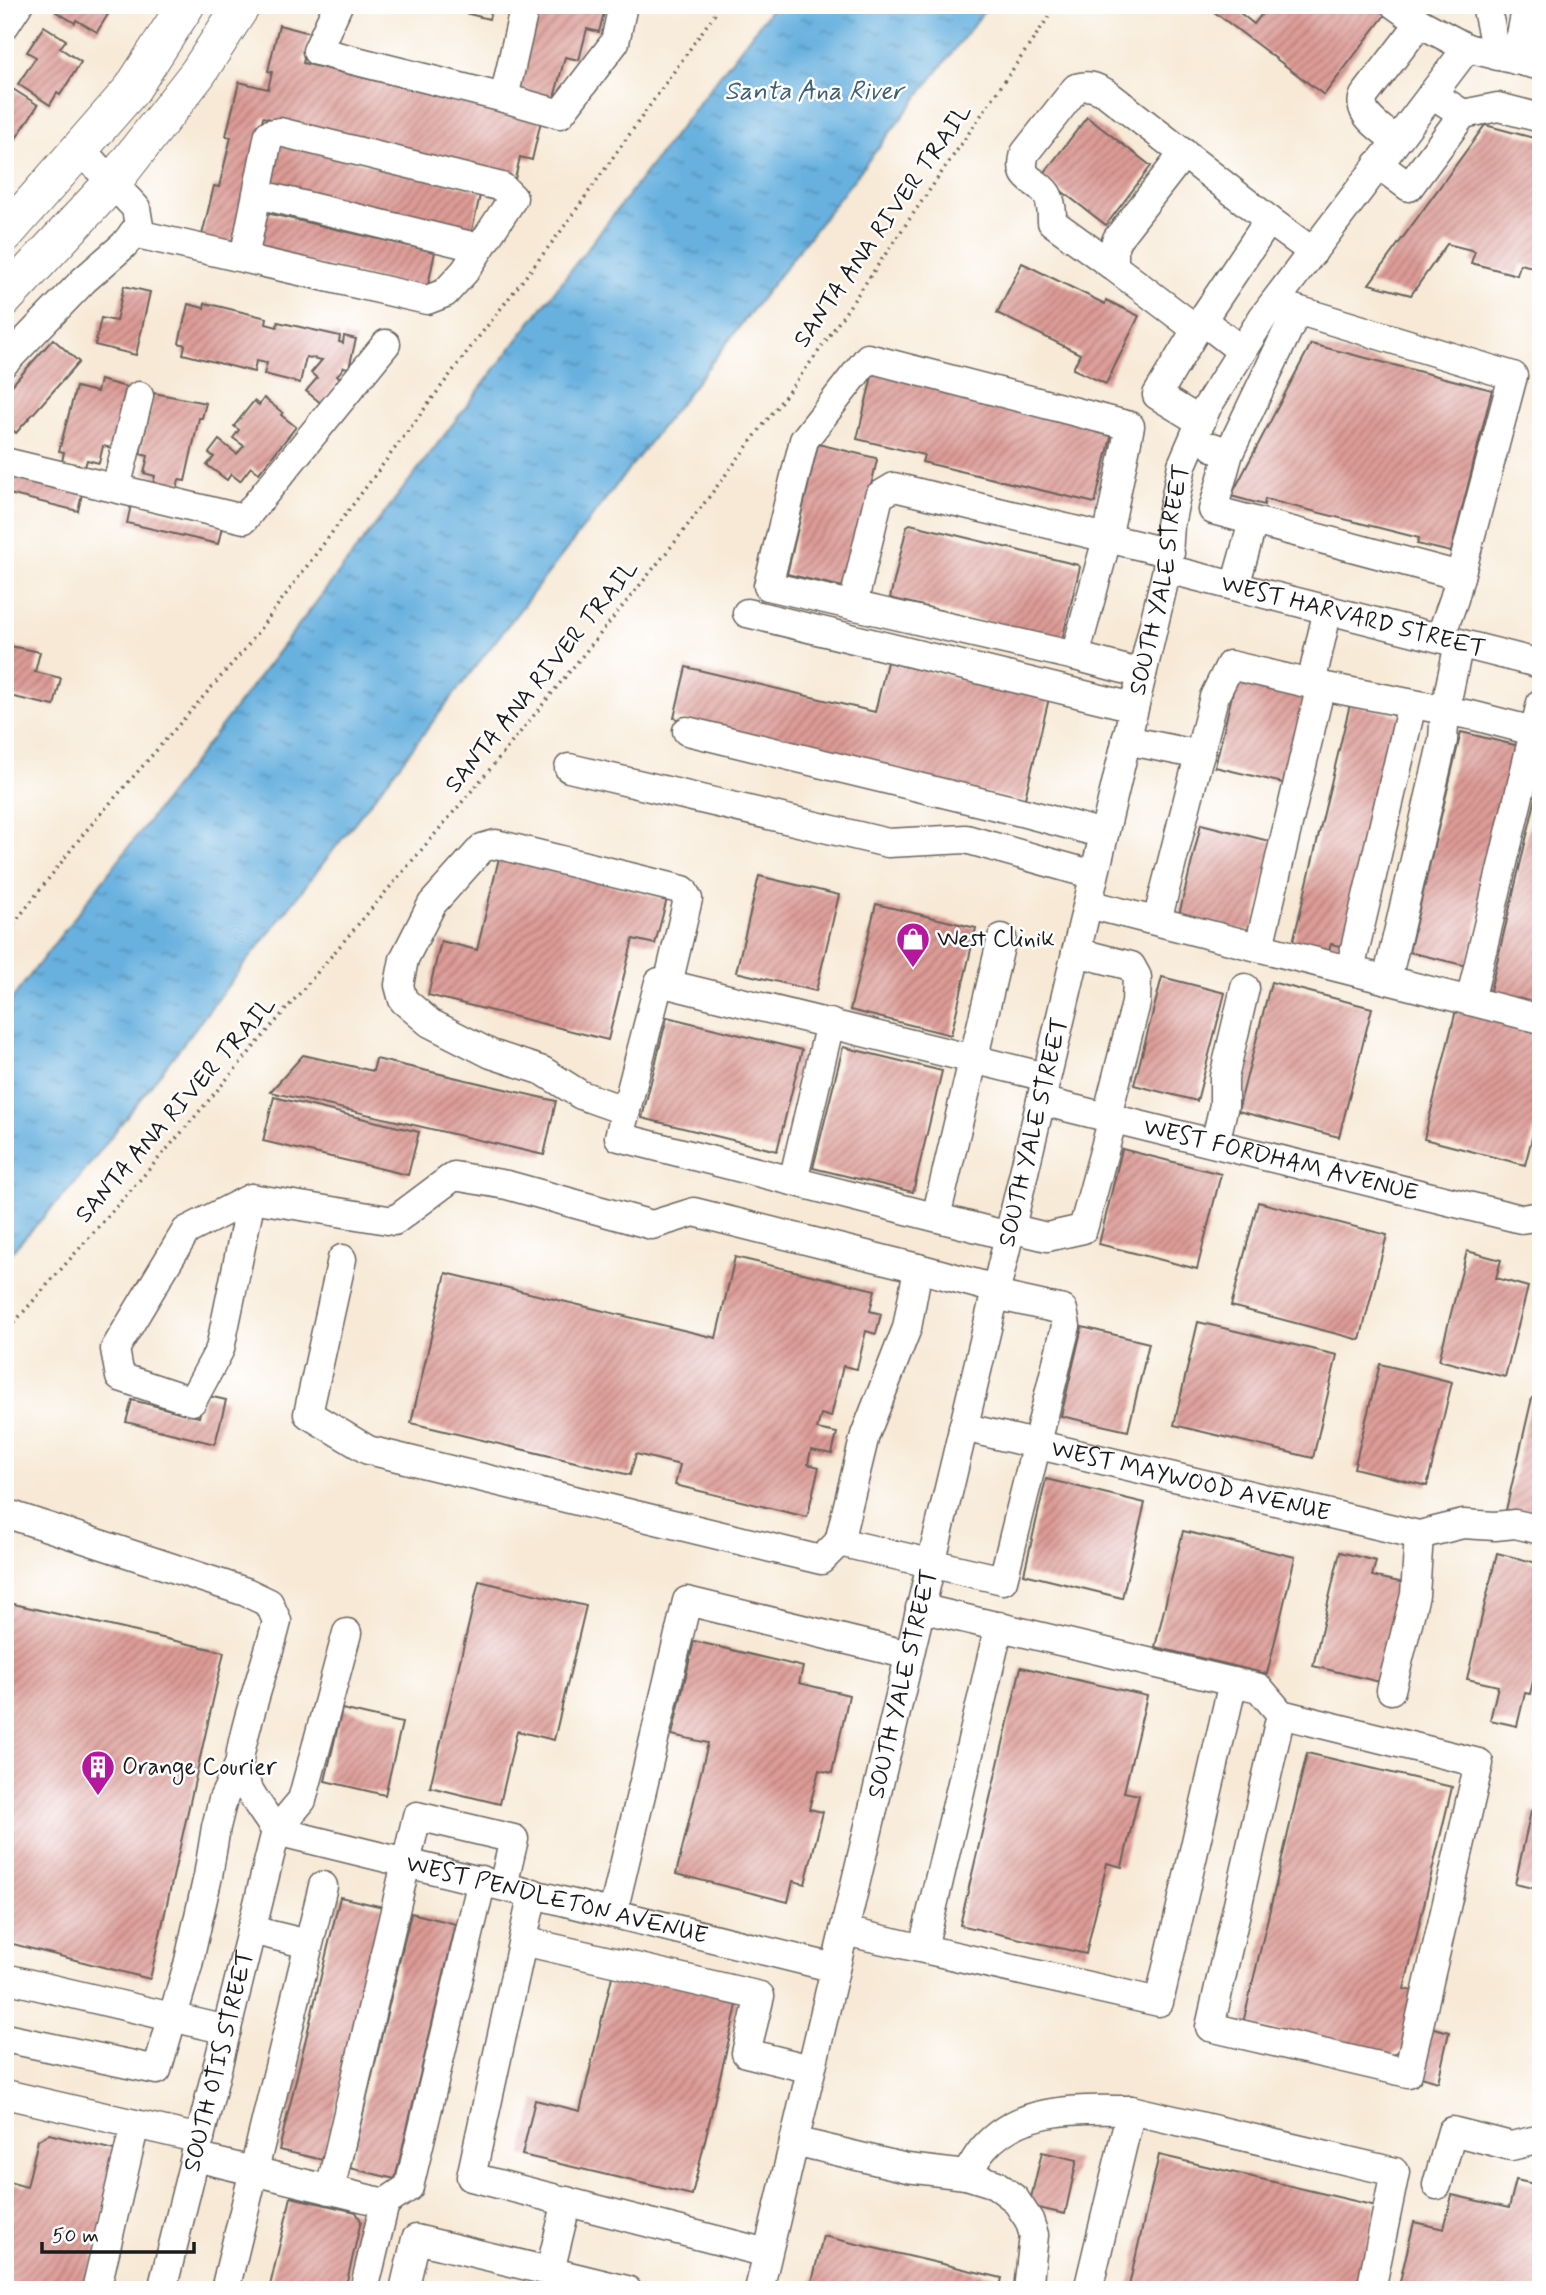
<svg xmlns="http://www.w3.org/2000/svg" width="1546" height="2295" font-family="Mynerve,sans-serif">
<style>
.water{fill:url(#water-ripples);stroke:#42667e;stroke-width:2}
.building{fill:url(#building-hatch)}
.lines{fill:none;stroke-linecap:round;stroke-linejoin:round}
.minor-casing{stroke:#69645d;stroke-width:31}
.major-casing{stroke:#69645d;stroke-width:39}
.path{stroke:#69645d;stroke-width:3.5;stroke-dasharray:2 5;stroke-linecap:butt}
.minor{stroke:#fff;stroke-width:28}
.major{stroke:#fff;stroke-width:37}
.labels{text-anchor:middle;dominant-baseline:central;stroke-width:5;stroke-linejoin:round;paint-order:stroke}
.street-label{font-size:24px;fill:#1c1c1c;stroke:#fff}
.poi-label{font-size:24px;fill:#1c1c1c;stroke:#fff;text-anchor:start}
.water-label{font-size:26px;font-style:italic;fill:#3e5f74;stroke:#fff}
</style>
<defs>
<pattern id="water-ripples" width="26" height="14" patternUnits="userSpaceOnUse" patternTransform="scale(1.75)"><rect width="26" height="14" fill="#67b1df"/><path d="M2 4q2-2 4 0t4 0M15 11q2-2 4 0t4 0" fill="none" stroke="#548fb4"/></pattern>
<pattern id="building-hatch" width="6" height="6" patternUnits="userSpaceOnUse" patternTransform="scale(1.75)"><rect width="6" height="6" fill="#dd9b96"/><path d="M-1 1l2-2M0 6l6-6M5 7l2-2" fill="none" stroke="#b27e7a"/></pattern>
</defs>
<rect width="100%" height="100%" fill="#fff"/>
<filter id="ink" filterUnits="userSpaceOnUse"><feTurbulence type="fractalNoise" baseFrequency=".0143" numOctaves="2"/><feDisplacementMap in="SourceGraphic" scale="14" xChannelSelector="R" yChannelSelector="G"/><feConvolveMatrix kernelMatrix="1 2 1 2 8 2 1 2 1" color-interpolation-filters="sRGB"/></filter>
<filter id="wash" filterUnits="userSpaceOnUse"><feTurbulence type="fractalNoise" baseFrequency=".00686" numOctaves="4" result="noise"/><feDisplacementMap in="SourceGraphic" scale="28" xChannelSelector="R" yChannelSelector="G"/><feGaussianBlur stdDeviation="1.57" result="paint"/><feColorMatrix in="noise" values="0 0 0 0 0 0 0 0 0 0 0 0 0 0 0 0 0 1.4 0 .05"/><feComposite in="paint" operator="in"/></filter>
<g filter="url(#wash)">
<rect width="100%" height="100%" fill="#f7e9d5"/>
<polygon class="water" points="774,5 989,5 75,1183 5,1259 5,1008"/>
<g id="blocks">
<g class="building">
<polygon points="58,5 114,5 97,32 76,20 75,23 55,11"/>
<polygon points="433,5 493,5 489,19"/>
<polygon points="539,5 606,5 599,32 587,29 579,60 565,57 554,98 518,89"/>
<polygon points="1205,5 1230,5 1254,24 1269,5 1380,5 1388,11 1324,95"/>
<polygon points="279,25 310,33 303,63 541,121 532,160 520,157 515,179 263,117 231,246 201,239 214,186 219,187 231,137 226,136 239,82 268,89 272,72 268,71"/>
<polygon points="44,26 66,40 60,48 81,62 60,95 57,93 50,105 18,84 36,57 27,52"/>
<polygon points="5,84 38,105 5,155"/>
<polygon points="1087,117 1151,166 1106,225 1042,176"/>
<polygon points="1485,125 1541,140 1541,269 1520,264 1517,275 1471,263 1475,251 1447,244 1411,295 1369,284"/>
<polygon points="278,143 481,191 470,239 267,191"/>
<polygon points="262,212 435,252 427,290 253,250"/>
<polygon points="1022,263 1105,304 1106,300 1139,316 1106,384 1073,369 1080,354 997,313"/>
<polygon points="124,286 150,292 136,355 95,345 101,318 116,321"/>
<polygon points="205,303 267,318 266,324 277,327 278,322 340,336 339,342 343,343 344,336 356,339 349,368 344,367 337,376 341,378 322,404 306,391 317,378 311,373 322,360 306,357 300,383 264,374 267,363 256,361 254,372 183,354 185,345 179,343 188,304 204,308"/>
<polygon points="53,339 79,362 16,433 5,423 5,393"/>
<polygon points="1311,344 1492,390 1451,552 1417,544 1419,538 1265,499 1264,505 1231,496"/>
<polygon points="873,372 1113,429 1095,503 922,462 924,455 857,439"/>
<polygon points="100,380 126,387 112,448 103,446 99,463 87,460 85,467 62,462 64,452 59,451 76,387 97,392"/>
<polygon points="154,393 206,403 202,418 199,418 185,481 179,480 177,489 153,484 155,476 144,473 148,456 140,454"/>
<polygon points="264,398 283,413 281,415 296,427 259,473 251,467 240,481 231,474 227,480 207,465 214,457 209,453 219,440 237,454 244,446 233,438 239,430 234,426 254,401 259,405"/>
<polygon points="818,444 876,458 877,460 847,588 787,574"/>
<polygon points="5,475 82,494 78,511 5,493"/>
<polygon points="131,505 222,527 218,544 127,523"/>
<polygon points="910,524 1078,565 1080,567 1062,640 890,598 907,526"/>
<polygon points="5,645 40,652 35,672 61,678 54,706 5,695"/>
<polygon points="887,662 1014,692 1051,690 1024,802 674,718 686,667 875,712"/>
<polygon points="1236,678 1308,694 1287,784 1215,767"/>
<polygon points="1350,704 1405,717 1349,948 1331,944 1329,951 1293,942"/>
<polygon points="1461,732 1519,746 1467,966 1409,952"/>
<polygon points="1540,781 1541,781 1541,1007 1489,995"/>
<polygon points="1201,824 1273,842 1252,932 1179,915"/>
<polygon points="499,858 667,899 655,944 633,939 608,1040 428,995 441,941 477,950"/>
<polygon points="759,876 839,895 816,991 736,972"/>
<polygon points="876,904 976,928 951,1035 850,1010"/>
<polygon points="1162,977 1225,993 1197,1101 1134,1085"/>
<polygon points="1271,982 1372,1008 1339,1137 1238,1111"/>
<polygon points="1456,1010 1541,1031 1541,1103 1525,1165 1424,1139"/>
<polygon points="667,1017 802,1050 777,1151 642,1118"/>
<polygon points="843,1047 942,1071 913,1192 813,1168"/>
<polygon points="303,1055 373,1071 376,1059 556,1101 544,1155 270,1092"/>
<polygon points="274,1097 419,1132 408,1175 263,1141"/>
<polygon points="1122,1149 1221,1174 1197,1269 1099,1244"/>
<polygon points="1258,1202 1387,1235 1360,1340 1231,1306"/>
<polygon points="1467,1251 1501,1260 1496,1278 1528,1287 1505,1377 1439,1360"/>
<polygon points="735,1257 875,1290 870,1311 881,1314 876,1334 866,1331 857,1369 843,1366 831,1417 821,1414 817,1429 837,1433 832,1454 811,1450 808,1464 819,1467 807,1517 675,1485 680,1465 636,1454 630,1475 411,1423 446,1273 716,1338"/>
<polygon points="1198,1322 1337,1355 1313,1458 1174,1425"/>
<polygon points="1082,1327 1149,1343 1128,1431 1061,1416"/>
<polygon points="1380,1364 1452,1382 1427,1486 1354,1468"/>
<polygon points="204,1395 226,1400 215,1444 126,1422 132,1400 199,1417"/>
<polygon points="1532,1398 1541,1400 1541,1519 1506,1510"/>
<polygon points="1046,1479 1145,1503 1122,1598 1024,1574"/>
<polygon points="1183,1531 1295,1557 1267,1674 1155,1647"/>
<polygon points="1340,1552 1376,1561 1372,1576 1404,1583 1380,1682 1313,1666"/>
<polygon points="1497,1553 1541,1564 1541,1648 1530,1694 1525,1693 1517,1726 1490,1720 1498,1686 1467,1679"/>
<polygon points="479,1581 586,1606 554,1740 517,1731 500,1804 430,1787"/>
<polygon points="5,1602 224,1652 150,1979 5,1942"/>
<polygon points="694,1641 803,1667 799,1683 849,1695 832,1773 819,1770 809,1809 823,1812 805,1884 793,1881 788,1902 676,1874 708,1743 672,1735"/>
<polygon points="1021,1667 1147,1696 1124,1792 1139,1795 1122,1867 1107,1863 1086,1954 960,1925"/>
<polygon points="342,1709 402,1723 385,1795 325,1781"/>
<polygon points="1307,1753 1452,1787 1404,1989 1421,1993 1409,2045 1389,2057 1243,2023"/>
<polygon points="1531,1811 1541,1814 1541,1890 1515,1884"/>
<polygon points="340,1897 383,1907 323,2160 279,2150"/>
<polygon points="411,1913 456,1924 395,2179 350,2168"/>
<polygon points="614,1968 739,1997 692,2195 522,2155 535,2100 580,2111"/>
<polygon points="1430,2027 1449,2032 1438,2082 1421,2077"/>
<polygon points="49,2134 118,2151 86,2290 5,2290 5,2181 27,2187 38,2140"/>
<polygon points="1042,2152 1077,2160 1065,2214 1029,2206"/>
<polygon points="1159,2155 1376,2206 1357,2290 1128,2290"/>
<polygon points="1540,2159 1541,2290 1398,2290 1414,2222 1444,2229 1452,2195 1509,2208 1516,2180 1534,2184"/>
<polygon points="291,2197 356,2212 361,2221 345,2290 269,2290"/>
<polygon points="823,2236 1002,2278 999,2290 810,2290"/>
</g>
</g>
</g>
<g filter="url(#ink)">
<use href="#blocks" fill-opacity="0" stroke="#69645d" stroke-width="2"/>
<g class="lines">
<g class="minor-casing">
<g id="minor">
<polyline points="338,5 317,51 504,98 560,114 615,42 623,5"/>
<polyline points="1395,5 1420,23 1467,48 1541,66"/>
<polyline points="1486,5 1497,56"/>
<polyline points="5,25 18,5"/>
<polyline points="1516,60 1527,5"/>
<polyline points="504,98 525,5"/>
<polyline points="1463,114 1498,107 1541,118"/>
<path d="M1396,141C1383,129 1356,115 1364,96L1420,23"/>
<polyline points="1184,153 1117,239 1114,247 1114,267 1196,329"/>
<polyline points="1378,164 1409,187 1463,114 1432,94"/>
<polyline points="257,194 480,248"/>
<polyline points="133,233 427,300 445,293 465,271 513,198 502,187 280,132 269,134 244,258"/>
<path d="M1114,267L1052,222C1052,213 1052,203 1047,194C1035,177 1017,182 1025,153L1076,88C1088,84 1095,87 1106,93L1269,220"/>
<polyline points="1274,303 1513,376 1454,599 1440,638"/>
<polyline points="1202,320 1269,220 1313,252"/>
<polygon points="868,358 1130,426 1107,539 1075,656 768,586 804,440"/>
<polyline points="5,362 84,280 124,245 139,226 136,208 80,149"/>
<polyline points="1201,422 1157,395 1202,320 1242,351"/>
<polyline points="1213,447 1229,453 1297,311"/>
<polyline points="1229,453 1213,510 1460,576"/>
<polyline points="5,462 244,519 386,344"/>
<polyline points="116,488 139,396"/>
<path id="s1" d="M1167,569L1541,664"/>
<polyline points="1235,586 1253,522"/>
<polyline points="853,605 879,496 894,487 1170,553"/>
<polyline points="1328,609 1311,684 1475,716 1541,733"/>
<polyline points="747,613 1134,707"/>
<polyline points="1075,656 1142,674"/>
<polyline points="687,731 1021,812 1104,834"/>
<polyline points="1126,740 1200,755"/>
<polyline points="569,768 888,843 966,839 1094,875"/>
<polyline points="1088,904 1541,1019"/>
<polyline points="1157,921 1214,697 1230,665 1311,684"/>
<polyline points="1259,947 1321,685"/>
<polyline points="1076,952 1131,966 1137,977 1136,1003 1107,1116"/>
<polyline points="1350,970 1412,704"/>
<polyline points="1387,980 1443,740 1445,710 1459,643"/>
<polyline points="1470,1001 1541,703"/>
<path id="s2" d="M1041,1101L1521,1219L1541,1216"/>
<polyline points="626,1111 581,1095 543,1071 491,1054 430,1023 403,1000 399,985 404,959 432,904 482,848 496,844 683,890 688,899 668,984"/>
<polyline points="1215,1143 1224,1105 1224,1077 1245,988"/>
<polyline points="793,1181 830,1023"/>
<polyline points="251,1198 220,1349 192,1401 120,1377 115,1349 186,1231 251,1198 394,1221 454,1176 507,1185 652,1225 694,1212 918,1268"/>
<polyline points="936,1217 1002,938"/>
<polyline points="1010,1228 1047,1237 1083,1229 1113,1118"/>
<polyline points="1009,1236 619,1137 659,982 1046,1077"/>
<polyline points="342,1259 308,1414 368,1450 821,1560 839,1542"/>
<polyline points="995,1295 1063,1310 1066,1326 1003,1580 839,1542 865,1435 907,1328 918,1268 996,1289"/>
<path id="s3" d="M963,1427L1419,1535L1463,1524L1495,1526L1515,1524L1541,1530"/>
<path d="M5,1513L246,1592L269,1603L277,1621C272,1647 234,1753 240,1770C247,1792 264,1812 276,1831"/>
<polyline points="1233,1682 1259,1688 1281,1714 1479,1763 1408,2073 1210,2027 1281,1714"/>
<polyline points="1391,1690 1415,1595 1419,1535"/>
<path id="s4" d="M276,1831L835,1968"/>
<polyline points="533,1893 471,2177 767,2253"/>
<polyline points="613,1912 687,1601 909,1655"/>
<polyline points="251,1930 308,1944"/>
<polyline points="844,1931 1159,2002 1233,1682 920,1608"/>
<polyline points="523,1941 760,1996 746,2053 811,2069"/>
<polyline points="923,1948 999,1626"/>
<polyline points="5,1978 227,2030"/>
<polyline points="5,2038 157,2070 188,1965 208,1876 216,1827 223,1799 238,1767"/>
<polyline points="5,2094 200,2139"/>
<polyline points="794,2141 907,2168 966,2175 995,2184 1015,2199 1029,2220 1034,2235 1028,2290"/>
<polyline points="195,2157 385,2203 364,2290"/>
<path d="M966,2175C972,2166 977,2156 984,2148C1021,2105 1081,2110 1131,2110"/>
<polyline points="1437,2185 1452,2131 1511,2146 1541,2139"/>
<polyline points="330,2190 417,1816 514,1839 503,1886"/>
<polyline points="385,2203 409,2187 482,1880"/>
<polyline points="550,2271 567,2201"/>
<polyline points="96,2290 135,2124"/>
<path id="s5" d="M162,2290L276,1831L302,1800L347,1633"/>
<polyline points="225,2290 323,1886"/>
<polyline points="404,2290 416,2239 627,2290"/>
<path id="s6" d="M759,2290L1167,569L1170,525L1182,465L1207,407L1263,317L1467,48"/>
<polyline points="1088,2290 1131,2110 1395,2172 1371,2290"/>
</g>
</g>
<g class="major-casing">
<g id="major">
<polyline points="5,234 132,89 186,5"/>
<polyline points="5,298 112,183 198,73 242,5"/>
</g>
</g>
<g class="path">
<polyline points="5,935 84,833 245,649 467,352 561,231 721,5"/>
<polyline points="5,1333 181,1133 491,768 675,542 816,355 1057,5"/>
</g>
<use href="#minor" class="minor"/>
<use href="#major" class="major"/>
</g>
</g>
<defs>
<g id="shop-pin" transform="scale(1.75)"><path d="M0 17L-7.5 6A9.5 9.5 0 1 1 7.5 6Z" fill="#b5179e" stroke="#fff"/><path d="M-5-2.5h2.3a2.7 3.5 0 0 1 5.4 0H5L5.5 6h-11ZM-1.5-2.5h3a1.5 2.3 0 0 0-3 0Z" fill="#fff"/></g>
<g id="building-pin" transform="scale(1.75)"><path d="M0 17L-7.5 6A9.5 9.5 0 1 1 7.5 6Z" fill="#b5179e" stroke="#fff"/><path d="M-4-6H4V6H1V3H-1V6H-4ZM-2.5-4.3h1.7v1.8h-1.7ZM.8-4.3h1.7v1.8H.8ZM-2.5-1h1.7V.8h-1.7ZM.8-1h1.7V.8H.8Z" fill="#fff"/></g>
</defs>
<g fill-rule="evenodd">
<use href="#shop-pin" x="913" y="939"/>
<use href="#building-pin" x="98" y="1767"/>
</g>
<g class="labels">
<g class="street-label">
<text transform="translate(883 226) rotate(-55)">SANTA ANA RIVER TRAIL</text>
<text stroke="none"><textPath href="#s6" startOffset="1757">SOUTH YALE STREET</textPath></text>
<text stroke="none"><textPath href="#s1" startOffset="192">WEST HARVARD STREET</textPath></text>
<text transform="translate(542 677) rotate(-51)">SANTA ANA RIVER TRAIL</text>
<text transform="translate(176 1110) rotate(-49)">SANTA ANA RIVER TRAIL</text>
<text stroke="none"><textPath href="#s6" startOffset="1190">SOUTH YALE STREET</textPath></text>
<text stroke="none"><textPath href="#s2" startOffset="247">WEST FORDHAM AVENUE</textPath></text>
<text stroke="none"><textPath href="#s3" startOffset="234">WEST MAYWOOD AVENUE</textPath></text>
<text stroke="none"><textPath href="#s6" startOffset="623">SOUTH YALE STREET</textPath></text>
<text stroke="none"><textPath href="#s4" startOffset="289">WEST PENDLETON AVENUE</textPath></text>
<text stroke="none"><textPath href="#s5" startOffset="236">SOUTH OTIS STREET</textPath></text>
</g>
<g class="poi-label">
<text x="937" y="939">West Clinik</text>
<text x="122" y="1767">Orange Courier</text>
</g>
<g class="water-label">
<text x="814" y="92">Santa Ana River</text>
</g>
</g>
<rect width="1546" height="2295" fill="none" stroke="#fff" stroke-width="28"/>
<path d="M42 2242v10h152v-10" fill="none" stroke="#1c1c1c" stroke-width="3.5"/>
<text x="52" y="2242" font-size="21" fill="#1c1c1c" stroke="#ffffff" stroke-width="5" paint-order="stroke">50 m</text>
</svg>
